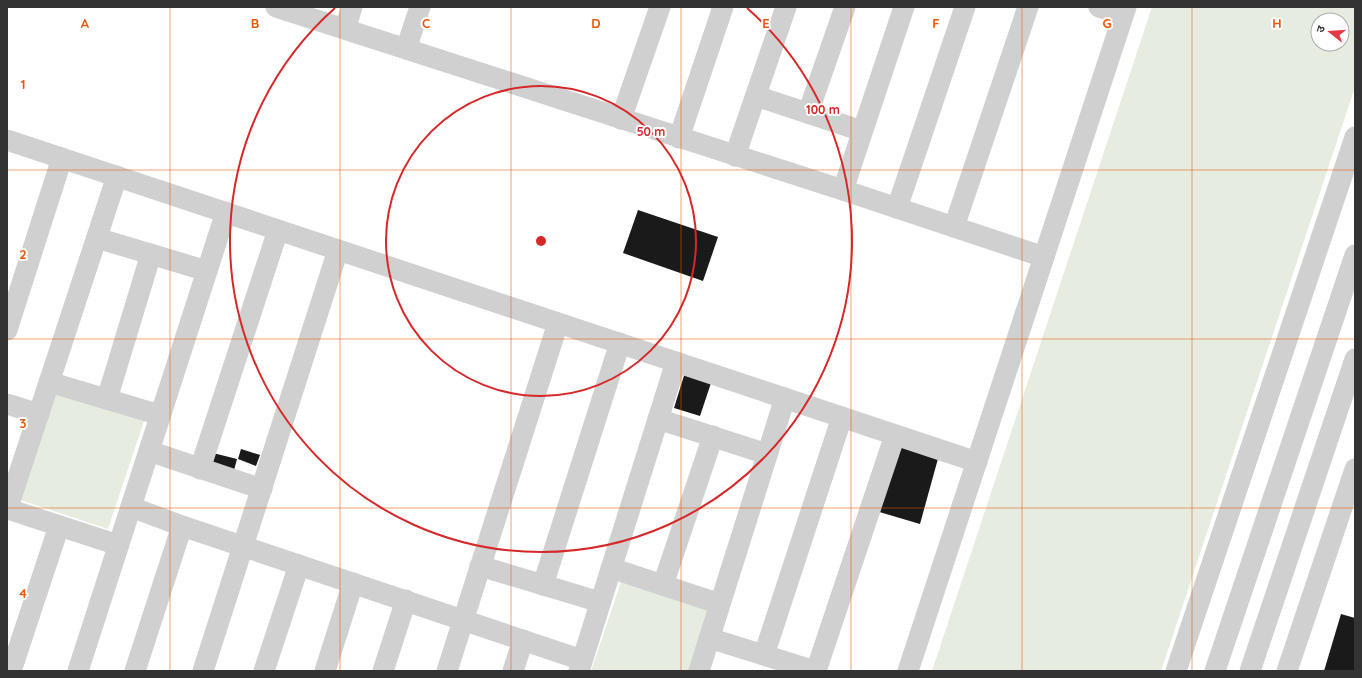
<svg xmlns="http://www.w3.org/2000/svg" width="1362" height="678" font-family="Quicksand,'Noto Sans Devanagari',sans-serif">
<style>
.green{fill:#e6ecdf;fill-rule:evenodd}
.building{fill:#1a1a1a}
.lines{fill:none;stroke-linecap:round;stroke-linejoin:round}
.minor{stroke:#d0d0d0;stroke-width:21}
.grid{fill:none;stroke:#e8590c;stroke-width:1;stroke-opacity:0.55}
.ring{fill:none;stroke:#d62828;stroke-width:2}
.grid-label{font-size:13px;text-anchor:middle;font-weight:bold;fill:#e8590c;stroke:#fff;stroke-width:4;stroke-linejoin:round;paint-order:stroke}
.centre{fill:#d62828;stroke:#fff;stroke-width:2}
.ring-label{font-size:12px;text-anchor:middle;font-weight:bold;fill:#d62828;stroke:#fff;stroke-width:4;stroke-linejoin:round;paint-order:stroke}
</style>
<rect width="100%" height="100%" fill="#fff"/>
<g class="green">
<path d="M1152,7H1355V87L1161,671H932ZM1318,20H1342V44H1318Z"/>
<polygon points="54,388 145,418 108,529 17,499"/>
<polygon points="621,582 711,612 692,671 591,671"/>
</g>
<g class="building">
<polygon points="638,210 718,237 703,281 623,253"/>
<polygon points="686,369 713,377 700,416 674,408"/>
<polygon points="895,443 939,455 920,524 876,511"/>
<polygon points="241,449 260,455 256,466 238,459"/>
<polygon points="213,453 237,459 233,474 209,467"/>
<polygon points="1341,614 1355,618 1355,671 1324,671"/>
</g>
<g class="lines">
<g class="minor">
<polyline points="276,7 843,190 1044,257"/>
<polyline points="1099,7 1123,15"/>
<polyline points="345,29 352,7"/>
<polyline points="406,49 420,7"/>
<polyline points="756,96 862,131"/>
<polyline points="808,113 845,7"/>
<polyline points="621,119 660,7"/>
<polyline points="679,138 723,7"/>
<polyline points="7,140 977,462"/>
<polyline points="735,156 786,7"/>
<polyline points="843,190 904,7"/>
<polyline points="897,208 965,7"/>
<polyline points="954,227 1028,7"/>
<polyline points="97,238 207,271"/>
<polyline points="7,330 62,158"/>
<polyline points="49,382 160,415"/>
<polyline points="107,399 151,254"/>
<polyline points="7,404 39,414"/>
<polyline points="658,419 767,454"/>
<polyline points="149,451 262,489"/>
<polyline points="200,469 278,230"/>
<polyline points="131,507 182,526 582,660"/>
<polyline points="8,509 118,545"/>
<polyline points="7,510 117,176"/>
<polyline points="480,566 600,602"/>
<polyline points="611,568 720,604"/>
<polyline points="543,585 620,343"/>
<polyline points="663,585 713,436"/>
<polyline points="709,638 815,671"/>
<polyline points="764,655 842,417"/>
<polyline points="11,671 59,526"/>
<polyline points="78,671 226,212"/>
<polyline points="135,671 182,526"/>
<polyline points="203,671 338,250"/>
<polyline points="264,671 299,565"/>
<polyline points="325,671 353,583"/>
<polyline points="383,671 406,600"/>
<polyline points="447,671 558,323"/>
<polyline points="513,671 523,640"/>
<polyline points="579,671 676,362"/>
<polyline points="699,671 785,398"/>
<polyline points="816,671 895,435"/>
<polyline points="908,671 1126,7"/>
<polyline points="1176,671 1355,137"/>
<polyline points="1215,671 1355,255"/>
<polyline points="1250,671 1355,359"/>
<polyline points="1287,671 1355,469"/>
</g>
</g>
<path class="grid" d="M170,7V671M340,7V671M511,7V671M681,7V671M851,7V671M1022,7V671M1192,7V671M7,170H1355M7,339H1355M7,508H1355"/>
<g class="ring">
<circle cx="541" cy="241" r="155"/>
<path d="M747 8A311 311 0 1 1 335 8"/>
</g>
<g class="grid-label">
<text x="85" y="28">A</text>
<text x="255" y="28">B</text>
<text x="426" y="28">C</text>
<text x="596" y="28">D</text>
<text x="766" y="28">E</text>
<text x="936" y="28">F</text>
<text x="1107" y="28">G</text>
<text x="1277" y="28">H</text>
<text x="23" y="89">1</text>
<text x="23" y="259">2</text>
<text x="23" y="428">3</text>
<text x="23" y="598">4</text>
</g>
<circle cx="541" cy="241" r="6" class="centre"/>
<g class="ring-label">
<text x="823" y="114">100 m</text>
<text x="651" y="136">50 m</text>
</g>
<rect width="1362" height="678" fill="none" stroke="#333333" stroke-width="16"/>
<g transform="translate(1330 32) rotate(287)"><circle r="19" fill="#ffffff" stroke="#adadad"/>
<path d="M0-3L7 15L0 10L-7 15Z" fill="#e63946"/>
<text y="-6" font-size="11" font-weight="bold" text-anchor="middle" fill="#333333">उ</text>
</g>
</svg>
